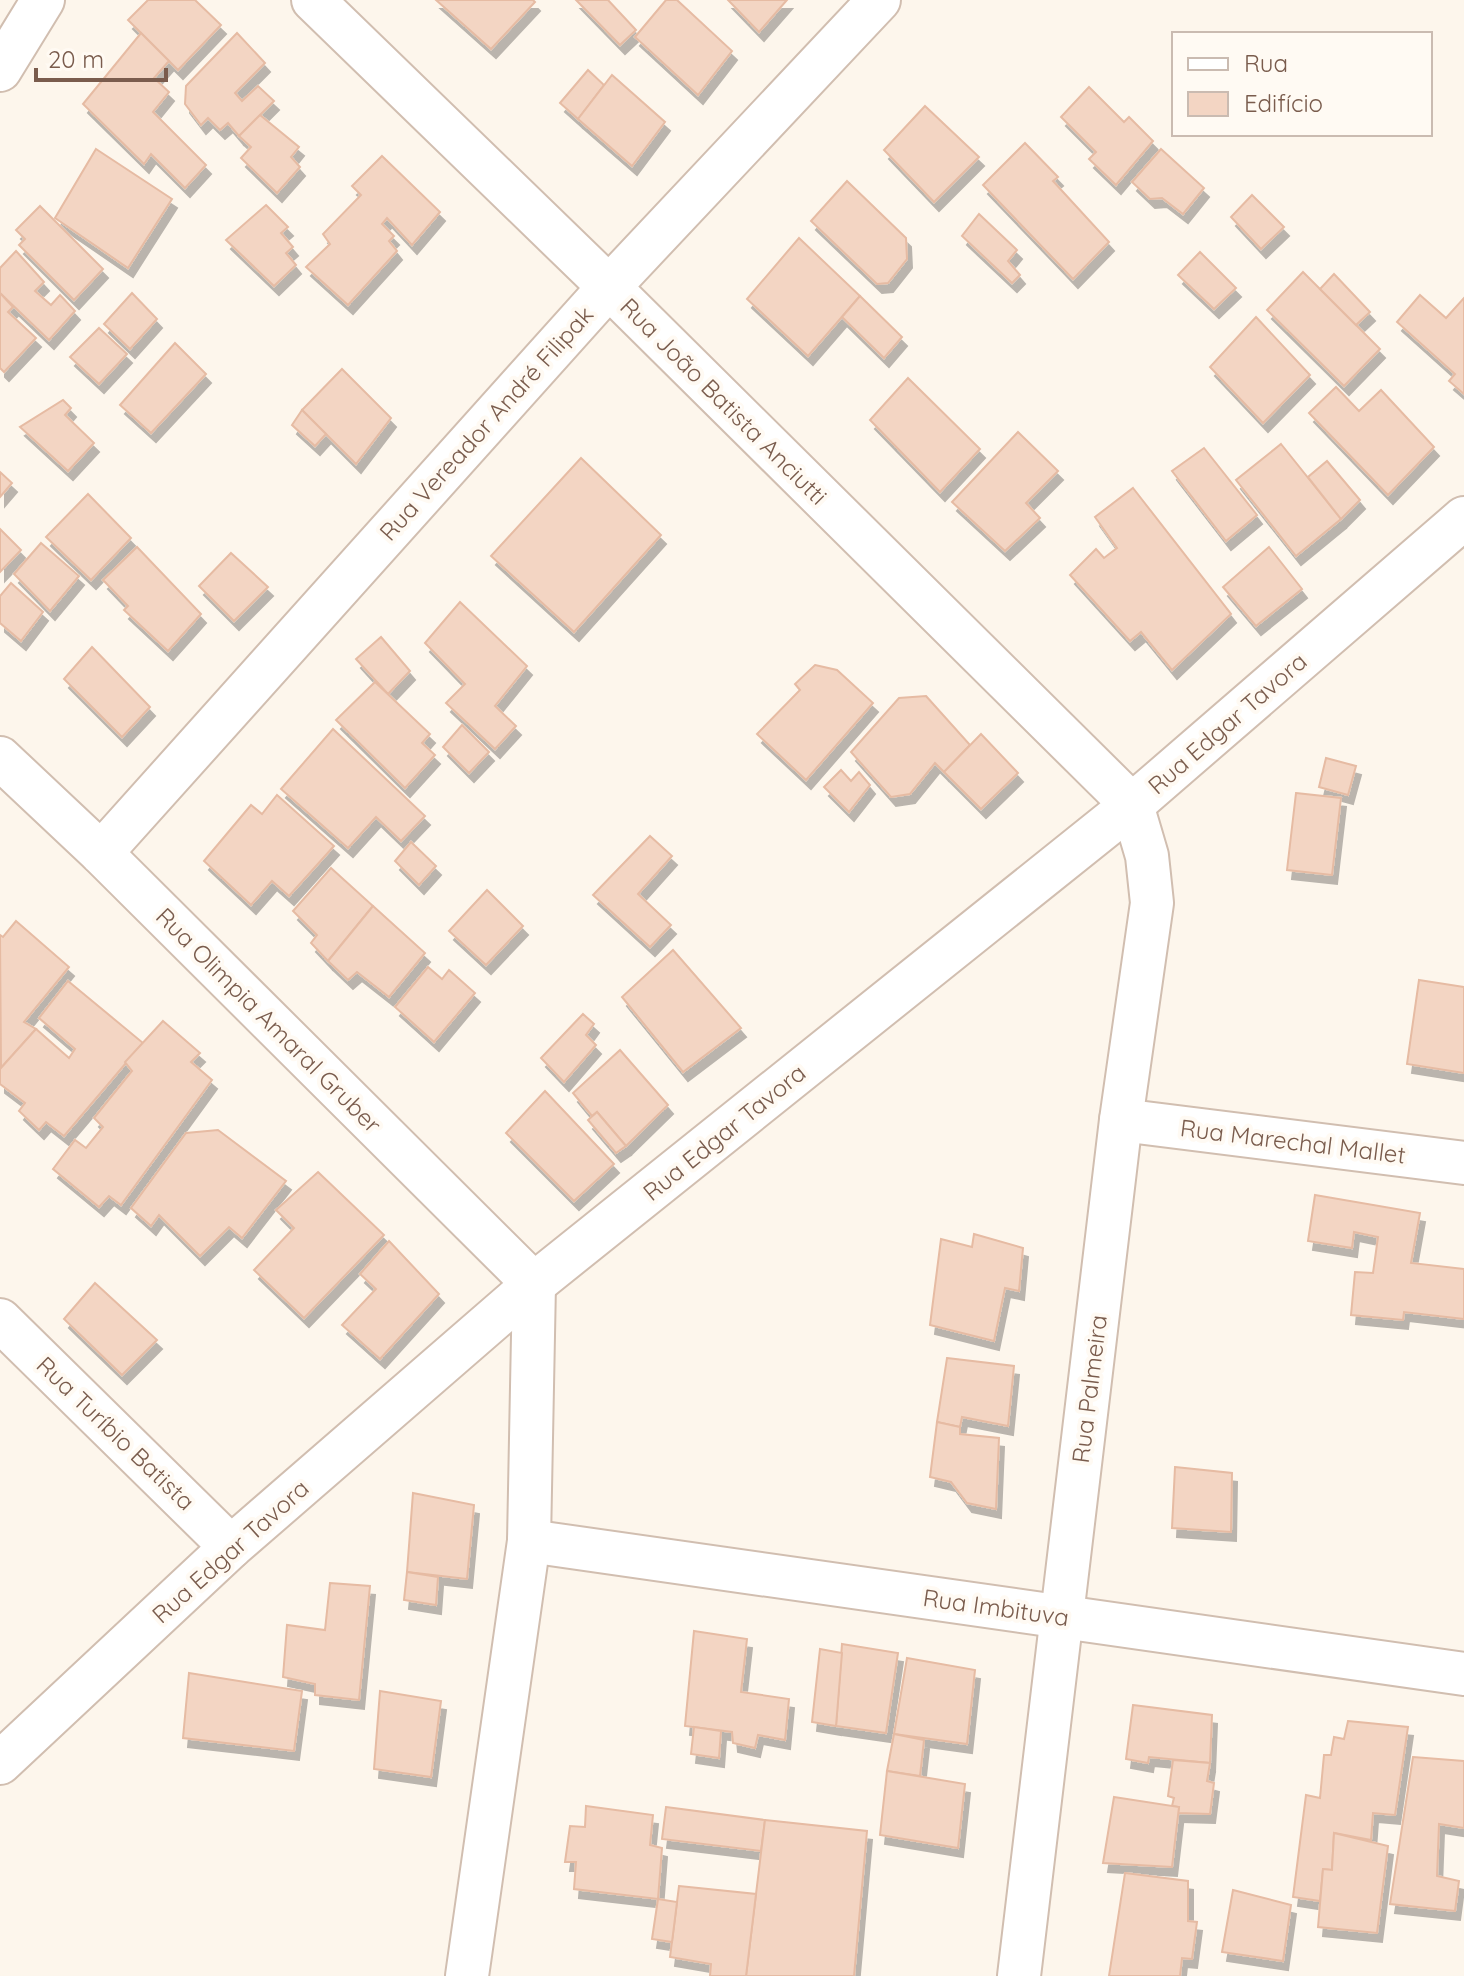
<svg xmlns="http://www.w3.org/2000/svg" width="1464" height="1976" font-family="Quicksand,sans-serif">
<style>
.building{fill:#f3d5c3;stroke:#e6bba3;stroke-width:2;filter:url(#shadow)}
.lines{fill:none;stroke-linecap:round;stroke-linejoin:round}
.street-casing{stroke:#d1beb0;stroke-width:46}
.street{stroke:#fff;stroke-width:42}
.labels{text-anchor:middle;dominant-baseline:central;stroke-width:8;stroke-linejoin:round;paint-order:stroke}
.street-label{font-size:24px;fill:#7a5c4d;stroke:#fffaf3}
</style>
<defs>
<filter id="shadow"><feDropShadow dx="5" dy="9" stdDeviation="0" flood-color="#0004"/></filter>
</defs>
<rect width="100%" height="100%" fill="#fdf6ec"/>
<g class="building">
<polygon points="148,0 195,0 221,25 178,70 128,20"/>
<polygon points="436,0 533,0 535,2 491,49"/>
<polygon points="576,0 608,0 636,30 620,45"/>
<polygon points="666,0 677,0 732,51 698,95 635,37"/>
<polygon points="728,0 787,0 759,32"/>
<polygon points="141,33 169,61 154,78 169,92 153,112 206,165 185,188 151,154 144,164 83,104"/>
<polygon points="237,33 265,63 235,93 242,101 258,86 274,101 239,136 228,123 220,130 208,118 201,125 185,104 186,86"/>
<polygon points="588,70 604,85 578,119 560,103"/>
<polygon points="612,75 665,122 632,166 578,119"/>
<polygon points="1089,87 1124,122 1129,117 1153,141 1116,185 1089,159 1096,152 1061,117"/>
<polygon points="925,106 979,157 934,202 884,150"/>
<polygon points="260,115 299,147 291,157 300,167 277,193 241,158 251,147 239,136"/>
<polygon points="1025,143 1058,177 1053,181 1109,242 1073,279 983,185"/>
<polygon points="96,149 172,199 128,268 55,218"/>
<polygon points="1161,149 1204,188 1183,214 1162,198 1150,199 1132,182"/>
<polygon points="382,156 440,212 412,245 387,218 382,224 394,236 389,241 397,251 348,305 306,267 330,244 323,234 361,195 352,186"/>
<polygon points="847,181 906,238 907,259 888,283 877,284 811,221"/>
<polygon points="1252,195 1284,227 1261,249 1231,217"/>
<polygon points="266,205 288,227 281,233 293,247 286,253 296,265 274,286 226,240"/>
<polygon points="40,206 103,269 74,300 19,245 25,239 16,230"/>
<polygon points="979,214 1017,250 1008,261 1020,275 1012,283 962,236"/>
<polygon points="799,238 860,296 808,356 747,299"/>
<polygon points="16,251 44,282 35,291 51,305 60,295 75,311 49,340 0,293 0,268"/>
<polygon points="1200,252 1236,288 1214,309 1178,275"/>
<polygon points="1303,272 1380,349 1344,386 1267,310"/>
<polygon points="1334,274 1370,312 1356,325 1320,289"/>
<polygon points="0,293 13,307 8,312 36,338 4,372 0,368"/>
<polygon points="132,293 157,319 130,349 104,324"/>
<polygon points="1420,295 1446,318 1464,298 1464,394 1449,381 1455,374 1397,322"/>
<polygon points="860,296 902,337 884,358 842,317"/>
<polygon points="1256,317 1310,375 1263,423 1210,367"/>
<polygon points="99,328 127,354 99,384 70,357"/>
<polygon points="175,343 206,374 151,433 120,405"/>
<polygon points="342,369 391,418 356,464 302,410"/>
<polygon points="908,378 980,449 940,492 870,420"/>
<polygon points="1336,387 1359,411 1381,390 1434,447 1388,495 1309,413"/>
<polygon points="63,400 71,408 65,415 94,443 68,471 20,427"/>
<polygon points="302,410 326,434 315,446 292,425"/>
<polygon points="1018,432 1058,471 1026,503 1040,518 1005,551 952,502"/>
<polygon points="1281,444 1341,519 1296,556 1236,480"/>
<polygon points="1204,448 1257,515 1226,541 1172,471"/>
<polygon points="581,458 661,535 574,632 491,556"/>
<polygon points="1327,461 1360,500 1341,519 1308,477"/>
<polygon points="0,472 12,483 0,497"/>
<polygon points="1133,488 1231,614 1172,670 1141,632 1130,641 1070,575 1096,549 1104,558 1117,548 1095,517"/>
<polygon points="88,494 131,538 91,580 46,537"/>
<polygon points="0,529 21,550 0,572"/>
<polygon points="41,543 79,576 50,611 14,574"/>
<polygon points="137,547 201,614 168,651 124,610 128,606 103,580"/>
<polygon points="1269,547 1302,589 1256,626 1223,587"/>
<polygon points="231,553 268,587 234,621 199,586"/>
<polygon points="11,583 43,612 21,641 0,623 0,596"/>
<polygon points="460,602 527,666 495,706 516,726 495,749 446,703 465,684 425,643"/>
<polygon points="381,637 410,671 388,694 356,659"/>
<polygon points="92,647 150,707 122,737 64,679"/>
<polygon points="815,665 837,670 873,703 806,780 757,734 800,690 795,684"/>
<polygon points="375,682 430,734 422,743 435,755 405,788 336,720"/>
<polygon points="926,696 970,745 944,772 935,763 910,794 891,797 851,752 899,698"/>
<polygon points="462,725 489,752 469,773 443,747"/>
<polygon points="333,729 425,816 401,841 376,817 348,848 281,789"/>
<polygon points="981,734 1018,773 981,809 944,772"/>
<polygon points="1326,758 1356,766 1348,795 1319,787"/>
<polygon points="841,770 851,781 859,772 870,785 849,812 824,787"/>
<polygon points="1296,793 1341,798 1332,875 1287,870"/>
<polygon points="277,795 334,846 289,896 272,881 251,905 204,861 251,805 262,814"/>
<polygon points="650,836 672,856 638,894 671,925 650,947 593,895"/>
<polygon points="411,842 436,866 419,885 395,861"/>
<polygon points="331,868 373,906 328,961 311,943 317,935 293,911"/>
<polygon points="487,890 523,926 486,965 449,931"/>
<polygon points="373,906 425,953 389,997 357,972 348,980 328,961"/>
<polygon points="16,921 69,967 24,1022 36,1029 1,1068 0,935 3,937"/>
<polygon points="673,950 741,1028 683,1072 622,997"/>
<polygon points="428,967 442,979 449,970 475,993 434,1042 395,1007"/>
<polygon points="1419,980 1464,987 1464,1073 1407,1064"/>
<polygon points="68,981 143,1043 64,1136 46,1122 39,1130 19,1111 25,1103 0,1084 0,1069 36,1029 69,1058 75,1049 39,1018"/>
<polygon points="583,1014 594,1024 586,1035 596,1045 564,1082 541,1058"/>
<polygon points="163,1021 200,1053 191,1062 212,1080 121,1205 109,1196 99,1207 53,1169 75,1140 86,1148 103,1127 94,1118 132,1071 125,1062"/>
<polygon points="620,1050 668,1105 626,1146 597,1112 592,1116 573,1093"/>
<polygon points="545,1091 614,1164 574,1201 506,1133"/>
<polygon points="597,1112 626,1146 616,1153 588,1120"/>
<polygon points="218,1130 286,1181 242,1238 229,1227 200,1256 159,1215 151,1226 131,1208 186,1133"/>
<polygon points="318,1172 384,1235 304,1318 254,1270 294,1228 276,1210"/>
<polygon points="1315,1195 1420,1213 1411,1263 1464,1269 1464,1319 1404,1312 1403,1320 1351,1315 1355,1272 1373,1273 1378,1237 1354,1232 1352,1248 1308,1241"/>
<polygon points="974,1234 1023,1248 1019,1291 1005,1288 994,1341 930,1325 941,1239 972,1247"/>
<polygon points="389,1241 439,1294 380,1359 342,1325 376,1289 360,1274"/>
<polygon points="95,1283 157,1340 122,1375 64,1319"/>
<polygon points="947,1358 1014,1366 1008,1426 962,1417 960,1427 937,1422"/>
<polygon points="937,1422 960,1427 960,1434 999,1438 996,1509 967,1503 951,1482 930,1477"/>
<polygon points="1175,1467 1232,1473 1231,1532 1172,1528"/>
<polygon points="413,1493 474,1505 467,1579 407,1572"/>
<polygon points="407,1572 438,1577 436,1605 404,1600"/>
<polygon points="330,1583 370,1586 359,1700 315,1695 315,1684 283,1677 287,1625 325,1630"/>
<polygon points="694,1631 747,1639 741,1692 789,1699 785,1740 758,1735 755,1748 733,1743 732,1732 685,1726"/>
<polygon points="842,1644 898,1653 886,1733 836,1726"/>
<polygon points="820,1649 842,1653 836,1726 812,1722"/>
<polygon points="907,1658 975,1670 967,1744 894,1734"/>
<polygon points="189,1673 302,1691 294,1751 183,1738"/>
<polygon points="380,1691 441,1701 431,1777 374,1769"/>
<polygon points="1133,1705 1212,1715 1210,1763 1149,1757 1148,1763 1126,1759"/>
<polygon points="1348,1721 1408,1727 1395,1815 1373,1813 1371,1840 1334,1833 1332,1870 1323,1869 1320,1901 1293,1897 1306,1795 1320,1798 1324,1755 1331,1755 1334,1737 1344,1739"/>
<polygon points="694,1727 721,1731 719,1758 691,1754"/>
<polygon points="894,1734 924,1740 920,1776 887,1771"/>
<polygon points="1413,1757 1464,1761 1464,1828 1439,1824 1437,1876 1459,1881 1455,1911 1390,1904"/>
<polygon points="1173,1760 1210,1763 1207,1781 1214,1783 1210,1814 1178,1813 1179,1807 1172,1806 1174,1798 1168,1796"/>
<polygon points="887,1771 965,1784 958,1848 880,1835"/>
<polygon points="1114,1797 1179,1807 1172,1867 1103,1863"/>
<polygon points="586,1806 653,1815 650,1845 662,1848 658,1899 574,1889 576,1862 565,1862 570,1826 585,1827"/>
<polygon points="666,1807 765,1820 761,1851 662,1839"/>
<polygon points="765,1820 867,1831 854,1976 746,1976"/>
<polygon points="1334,1833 1388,1846 1377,1933 1318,1927 1323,1869 1332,1870"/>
<polygon points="1125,1873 1188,1881 1188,1921 1197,1922 1192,1959 1182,1958 1180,1976 1109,1976"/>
<polygon points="679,1886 756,1894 746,1976 710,1976 711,1964 670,1957"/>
<polygon points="1233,1890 1291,1905 1283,1961 1222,1952"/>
<polygon points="658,1899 677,1902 672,1942 652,1939"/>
</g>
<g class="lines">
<g class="street-casing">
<g id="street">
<polyline points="313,0 609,287 1132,805 1147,856 1152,903 1121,1120 1019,1976"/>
<polyline points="0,70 43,0"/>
<polyline points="0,758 101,853 534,1284 529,1541 467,1976"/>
<polyline points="101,853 609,287 879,0"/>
<polyline points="1121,1120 1464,1163"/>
<polyline points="0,1320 231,1547"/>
<polyline points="529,1541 1464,1674"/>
<polyline points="0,1763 231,1547 534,1284 1132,805 1464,518"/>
</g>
</g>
<use href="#street" class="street"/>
</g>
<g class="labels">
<g class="street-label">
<text transform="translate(724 401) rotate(45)">Rua João Batista Anciutti</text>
<text transform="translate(486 423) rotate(-48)">Rua Vereador André Filipak</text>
<text transform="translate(1227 723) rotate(-41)">Rua Edgar Tavora</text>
<text transform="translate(269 1020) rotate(45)">Rua Olimpia Amaral Gruber</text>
<text transform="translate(724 1132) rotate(-39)">Rua Edgar Tavora</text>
<text transform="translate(1293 1141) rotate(7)">Rua Marechal Mallet</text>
<text transform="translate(1089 1389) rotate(-83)">Rua Palmeira</text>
<text transform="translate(116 1433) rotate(44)">Rua Turíbio Batista</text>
<text transform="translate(230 1551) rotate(-42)">Rua Edgar Tavora</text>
<text transform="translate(996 1607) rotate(8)">Rua Imbituva</text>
</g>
</g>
<rect x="1172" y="32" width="260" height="104" fill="#fffaf3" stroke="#cabbb1" stroke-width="2"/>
<rect x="1188" y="58" width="40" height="12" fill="#ffffff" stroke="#cabbb1" stroke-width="2"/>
<text x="1244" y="72" font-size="24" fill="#7a5c4d">Rua</text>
<rect x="1188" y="92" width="40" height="24" fill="#f3d5c3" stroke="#cabbb1" stroke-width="2"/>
<text x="1244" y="112" font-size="24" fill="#7a5c4d">Edifício</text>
<path d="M36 68v12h130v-12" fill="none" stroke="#7a5c4d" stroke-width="4"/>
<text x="48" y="68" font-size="24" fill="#7a5c4d" stroke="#fffaf3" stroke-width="6" paint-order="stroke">20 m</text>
</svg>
